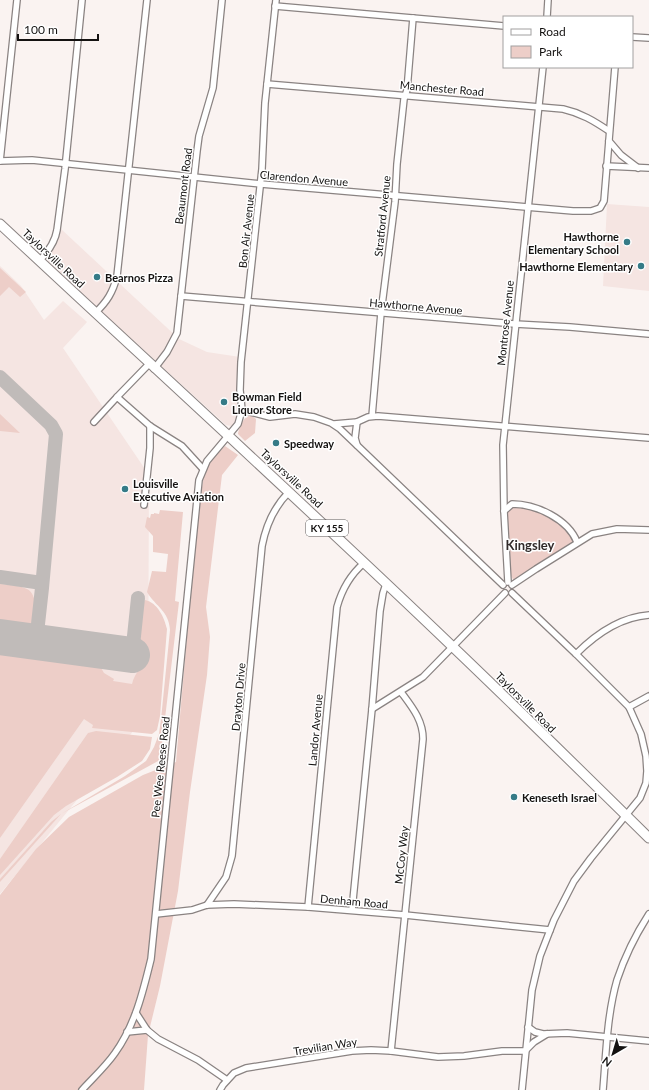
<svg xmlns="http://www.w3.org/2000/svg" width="649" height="1090" font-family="Lato,sans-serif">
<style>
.built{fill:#f5e5e2}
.green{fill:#edcec8}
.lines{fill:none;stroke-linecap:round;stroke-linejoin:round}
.taxiway{stroke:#c0bbb9;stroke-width:14}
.runway{stroke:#c0bbb9;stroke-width:36}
.minor-casing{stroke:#8a8382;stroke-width:8}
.primary-casing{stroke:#8a8382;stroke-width:11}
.minor{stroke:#fff;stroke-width:5.5}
.primary{stroke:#fff;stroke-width:9}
.poi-dot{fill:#357b87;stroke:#fff;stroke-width:1.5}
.labels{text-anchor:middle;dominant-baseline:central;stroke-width:3;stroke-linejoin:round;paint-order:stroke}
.shield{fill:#fff;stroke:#5a5958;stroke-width:1}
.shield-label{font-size:10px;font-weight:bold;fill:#141211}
.street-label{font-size:11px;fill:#141211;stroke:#fff}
.poi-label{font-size:11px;font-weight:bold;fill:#141211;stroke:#fff;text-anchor:start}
.quarter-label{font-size:13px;font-weight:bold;fill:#312b2a;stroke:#fff}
</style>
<rect width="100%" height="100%" fill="#faf3f1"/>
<g class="built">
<polygon points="607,204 649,207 649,291 603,286"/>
<polygon points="61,229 179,339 207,352 240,357 236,418 234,425 231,426 226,425 47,262 47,257 55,248 58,240"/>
<polygon points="0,266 21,286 44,320 63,301 87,322 63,348 149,475 148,713 0,894"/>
</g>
<g class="green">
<polygon points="0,268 26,292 20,297 9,287 0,296"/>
<polygon points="0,414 20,433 0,431"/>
<path d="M251,415L256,419L255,433L245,441L238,434V433C240,426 243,417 251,415Z"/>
<polygon points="225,446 238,455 222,475 206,607 210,637 207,675 190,792 178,891 160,986 148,1035 144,1090 0,1090 0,895 36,849 69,817 143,775 176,762 198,509 206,465"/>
<path d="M515,506C519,507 524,507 528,508C541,511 572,526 573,542L514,581L511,576L506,520C507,513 508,509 515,506Z"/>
<path d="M160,510L183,512L175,601L179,602L160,760L61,814L0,882V879L51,822L61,814L125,776L146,761L154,747L159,734L161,719L170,630C169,611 156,607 147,592L152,571L166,572L168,554L153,552V536L145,527L147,517L150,518L151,514H154V513L159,514Z"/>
<path d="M0,584C9,585 19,585 27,589C39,595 37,621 27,628C20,634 9,630 0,629Z"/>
<path d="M145,600C158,603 164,617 167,629L160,716L157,730L152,734L92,728L93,725L84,719L0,838V648L97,661L104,673L114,679L113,681L132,684C136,666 155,661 139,639L143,603Z"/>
<polygon points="96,731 152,737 150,749 142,761 117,777 66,806 54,815 0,875 0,859 88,733"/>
</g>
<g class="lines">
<g class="taxiway">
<polyline points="0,377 51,425 56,434 42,588 36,642"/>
<polyline points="0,577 42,583"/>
<polyline points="132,655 138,598"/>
</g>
<polyline class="runway" points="0,637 132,655"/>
<g class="minor-casing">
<g id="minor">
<polyline points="275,6 504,26"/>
<polyline points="547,17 548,0"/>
<polyline points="632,37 649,38"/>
<path d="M267,84L563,109C581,113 594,121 609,131"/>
<polyline points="609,141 621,155 638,168"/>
<polyline points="0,161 32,160 261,184 573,211 591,211 600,208 604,201 615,67"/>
<polyline points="0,161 17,0"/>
<polyline points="606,166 649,168"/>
<path d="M39,261C48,252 55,242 57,230L65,169L82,0"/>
<polyline points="181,296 515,324 570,327 649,334"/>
<path d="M95,313C107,302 113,292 117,276L147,0"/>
<polyline points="154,369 167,352 177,333 197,151 199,136 213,88 222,0"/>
<polyline points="117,397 149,364"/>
<polyline points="242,410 270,417 295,414 314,417 331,423 340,429 503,585"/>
<polyline points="372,416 381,313 395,202 397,164 404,99 407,90 413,18"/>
<polyline points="94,422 117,397 150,426 182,446 203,469"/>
<polyline points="357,422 355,438 357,445"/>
<polyline points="334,424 357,422 368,417 378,416 649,438"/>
<polyline points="144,505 150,448 150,426"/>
<path d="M504,511L512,504C536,504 568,519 577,542"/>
<polyline points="508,582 504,511 503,445 543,67"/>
<polyline points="512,585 536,569 592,534 617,529 649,530"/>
<polyline points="512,593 576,654 629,707 641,734 646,756 647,771 646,783 640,798 591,858 574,881 554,920 540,956 532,990 522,1090"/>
<path d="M576,654C596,634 620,617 649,615"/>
<polyline points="629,707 649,696"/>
<polyline points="372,709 423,677 505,593"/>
<path d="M207,905L226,877L232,856L262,546C266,525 274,507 289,492"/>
<path d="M308,907L337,607C342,589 350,575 364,563"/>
<polyline points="352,910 372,709 380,611 383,593 386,584"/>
<polyline points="156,914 192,910 207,905 234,904 308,907 405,915 550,930"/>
<polyline points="136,1013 147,1030 158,1039 198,1060 227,1080"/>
<polyline points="528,1027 535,1032 543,1034 567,1033 649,1041"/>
<polyline points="127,1032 147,1030"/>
<path d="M391,1051L423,739C423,720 412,707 401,692"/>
<path d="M82,1090C93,1078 106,1066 115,1053C135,1025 143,992 151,959L199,480L207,461L238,424L242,410L240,390L241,362L262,169L265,103L276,0"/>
<polyline points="220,1090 223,1085 234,1073 246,1068 352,1051 371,1050 391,1051 438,1057 464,1056 502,1051 525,1051 534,1042 547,1034"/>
<path d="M603,1090C606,1054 607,1015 617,980C625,956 636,934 649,914"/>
</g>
</g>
<g class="primary-casing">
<path id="primary" d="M0,224C151,365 304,504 453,647C519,710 584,774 649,838"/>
</g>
<use href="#minor" class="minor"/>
<use href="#primary" class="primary"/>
</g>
<g class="poi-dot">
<circle cx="627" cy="242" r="4"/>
<circle cx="641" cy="266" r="4"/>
<circle cx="97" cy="277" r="4"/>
<circle cx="224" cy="402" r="4"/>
<circle cx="276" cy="443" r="4"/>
<circle cx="125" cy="489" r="4"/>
<circle cx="514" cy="797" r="4"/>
</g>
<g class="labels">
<rect class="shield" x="306" y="520" width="42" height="16" rx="3"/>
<g class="shield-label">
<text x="327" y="528">KY 155</text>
</g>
<g class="street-label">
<text transform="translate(442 88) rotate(5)">Manchester Road</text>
<text transform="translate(304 178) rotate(5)">Clarendon Avenue</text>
<text transform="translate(183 186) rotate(-83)">Beaumont Road</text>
<text transform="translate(382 216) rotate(-84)">Stratford Avenue</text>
<text transform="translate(246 231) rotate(-84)">Bon Air Avenue</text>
<text transform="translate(54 258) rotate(43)">Taylorsville Road</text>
<text transform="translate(416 306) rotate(5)">Hawthorne Avenue</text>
<text transform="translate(505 323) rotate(-84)">Montrose Avenue</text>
<text transform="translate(292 478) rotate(43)">Taylorsville Road</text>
<text transform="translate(238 697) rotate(-85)">Drayton Drive</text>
<text transform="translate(526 702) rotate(45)">Taylorsville Road</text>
<text transform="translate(315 730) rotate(-85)">Landor Avenue</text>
<text transform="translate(160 767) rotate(-84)">Pee Wee Reese Road</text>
<text transform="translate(401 855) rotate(-84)">McCoy Way</text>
<text transform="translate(354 901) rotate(5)">Denham Road</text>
<text transform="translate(325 1046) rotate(-9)">Trevilian Way</text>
</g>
<g class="poi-label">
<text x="619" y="236" text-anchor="end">Hawthorne<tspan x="619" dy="13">Elementary School</tspan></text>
<text x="633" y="266" text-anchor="end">Hawthorne Elementary</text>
<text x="105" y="277">Bearnos Pizza</text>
<text x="232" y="396">Bowman Field<tspan x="232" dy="13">Liquor Store</tspan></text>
<text x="284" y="443">Speedway</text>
<text x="133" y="483">Louisville<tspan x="133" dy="13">Executive Aviation</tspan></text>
<text x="522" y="797">Keneseth Israel</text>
</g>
<g class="quarter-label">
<text x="530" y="545">Kingsley</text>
</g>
</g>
<rect x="503" y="16" width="130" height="52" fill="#ffffff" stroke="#a1a0a0"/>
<rect x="511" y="29" width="20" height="6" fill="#ffffff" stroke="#a1a0a0"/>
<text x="539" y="36" font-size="12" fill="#141211">Road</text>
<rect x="511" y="46" width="20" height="12" fill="#edcec8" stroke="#a1a0a0"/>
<text x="539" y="56" font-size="12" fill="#141211">Park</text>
<g transform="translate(613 1054) rotate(218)" stroke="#ffffff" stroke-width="3" paint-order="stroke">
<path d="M0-3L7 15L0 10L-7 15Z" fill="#141211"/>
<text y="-6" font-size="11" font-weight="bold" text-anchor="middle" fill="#141211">N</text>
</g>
<path d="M18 34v6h80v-6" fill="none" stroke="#141211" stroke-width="2"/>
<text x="24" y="34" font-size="12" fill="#141211" stroke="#ffffff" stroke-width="3" paint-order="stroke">100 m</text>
</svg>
